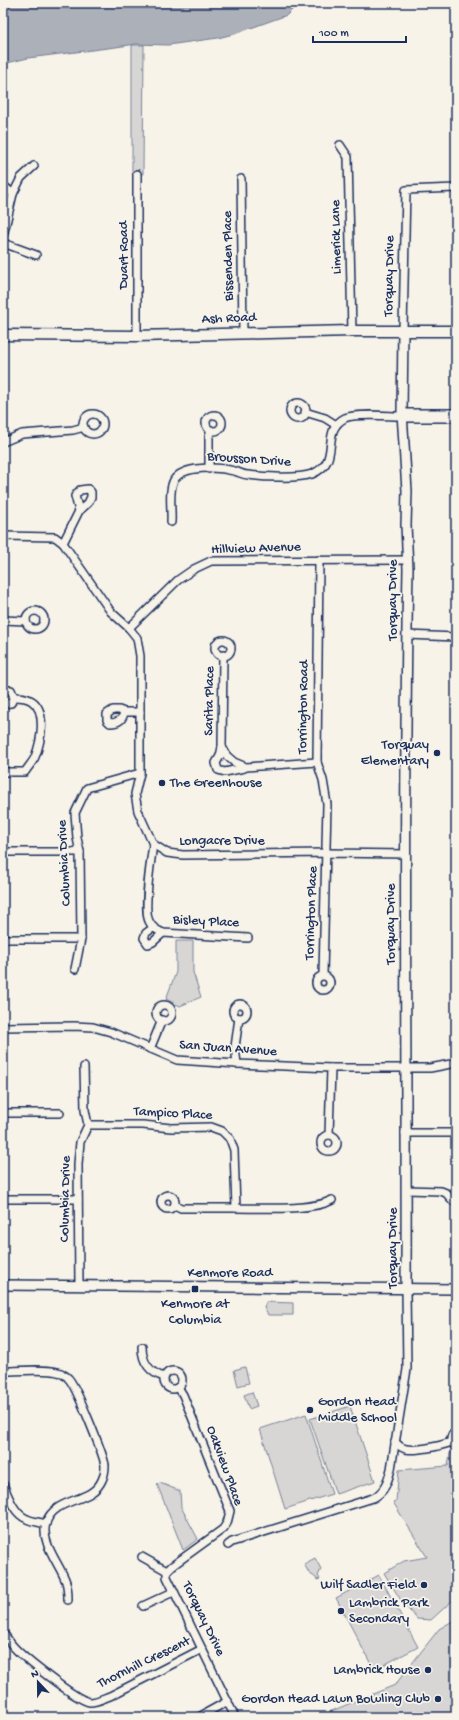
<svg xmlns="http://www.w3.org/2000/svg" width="459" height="1720" font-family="'Gochi Hand',sans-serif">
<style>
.green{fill:#d7d6d4;stroke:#798299}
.water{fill:#acb0b9;stroke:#727c95}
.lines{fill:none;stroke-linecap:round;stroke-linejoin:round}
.minor-casing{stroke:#1b2f5e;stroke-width:10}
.tertiary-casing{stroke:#1b2f5e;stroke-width:12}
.secondary-casing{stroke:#1b2f5e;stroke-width:13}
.minor{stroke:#f7f3e8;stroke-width:7}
.tertiary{stroke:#f7f3e8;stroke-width:9}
.secondary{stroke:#f7f3e8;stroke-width:10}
.poi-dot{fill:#1b2f5e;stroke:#f7f3e8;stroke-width:1.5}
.labels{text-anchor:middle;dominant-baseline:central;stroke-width:3.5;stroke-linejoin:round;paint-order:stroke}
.street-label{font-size:14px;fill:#1b2f5e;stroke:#f7f3e8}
.poi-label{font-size:14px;fill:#1b2f5e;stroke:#f7f3e8;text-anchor:end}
</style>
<rect width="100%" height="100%" fill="#f7f3e8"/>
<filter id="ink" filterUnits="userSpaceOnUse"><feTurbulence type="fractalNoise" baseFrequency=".025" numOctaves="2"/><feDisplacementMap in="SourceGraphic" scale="8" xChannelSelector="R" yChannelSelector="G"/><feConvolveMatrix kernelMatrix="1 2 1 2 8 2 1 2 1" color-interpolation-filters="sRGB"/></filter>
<g filter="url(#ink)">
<g class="green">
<polygon points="132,45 144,45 143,174 132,173"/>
<polygon points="176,941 193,941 193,972 201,997 180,1006 166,999 176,972"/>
<polygon points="266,1302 293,1303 293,1315 268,1315 264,1308"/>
<polygon points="245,1367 249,1383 238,1386 234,1370"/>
<polygon points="252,1392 257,1406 249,1409 244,1395"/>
<polygon points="350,1406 375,1481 336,1494 310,1419"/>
<polygon points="306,1414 332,1494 285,1509 260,1429"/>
<polygon points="456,1452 456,1604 453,1600 431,1620 417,1619 402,1602 384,1573 404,1561 427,1557 393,1502 396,1501 399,1470 448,1466 450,1453"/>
<polygon points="160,1483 180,1491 181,1507 198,1539 183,1550 157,1484"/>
<polygon points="315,1558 321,1569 318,1576 320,1579 317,1580 316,1578 309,1573 304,1564"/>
<polygon points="379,1575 418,1647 374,1670 336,1598"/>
<polygon points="456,1619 456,1717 317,1717 395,1685 439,1629"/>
</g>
<polygon class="water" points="3,3 299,3 287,15 237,33 218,38 168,45 136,44 116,47 28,58 3,64"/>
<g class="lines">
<g class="minor-casing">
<g id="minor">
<polyline points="340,145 348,157 352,331"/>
<polyline points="137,174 137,336"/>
<polyline points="241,179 243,333"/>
<polyline points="3,185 13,194 3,236"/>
<polyline points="13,194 21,178 34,166"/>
<polyline points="3,243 36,255"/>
<polyline points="403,330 406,190 456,188"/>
<circle cx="298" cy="411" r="8"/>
<polyline points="305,412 325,418 336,425"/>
<polyline points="402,413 456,413"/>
<circle cx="93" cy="424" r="10"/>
<circle cx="214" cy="423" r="8"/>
<polyline points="402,418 456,418"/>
<polyline points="3,442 22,434 73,430 84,427"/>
<polyline points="209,469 209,436 211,430"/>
<path d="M171,522C172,510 168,491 174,480C183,465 219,467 234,471C239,472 243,475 248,475C263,477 298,479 312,474C343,462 319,431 345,418C355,413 389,416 402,416"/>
<polyline points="3,536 55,537 63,543 111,612 129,628 137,638 140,656 140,773 135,794 138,811 153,844 167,853 183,855 327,853 406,854"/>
<polyline points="63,543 79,511 88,503 91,497 91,492 88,489 80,490 75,496 79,511"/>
<polyline points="319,560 317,762 323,780 327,804 323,975"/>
<circle cx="35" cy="620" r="9"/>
<polyline points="3,620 26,621"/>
<polyline points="129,628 178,580 194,569 211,561 407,560"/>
<polyline points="407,635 456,637"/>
<circle cx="223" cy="648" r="8"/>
<polyline points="223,655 222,747 227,756 234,762 246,767 317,762"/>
<polyline points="3,690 11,690 14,697 11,703 3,704"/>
<path d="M124,712C123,720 118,723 110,723L107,720V714L113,710H119L124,712H140"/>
<polyline points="222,747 220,756 216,763 218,770 225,772 244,768"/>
<path d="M3,772H25C28,767 33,762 35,757C41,742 47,711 32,701C27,697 20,697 14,697"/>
<path d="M153,844C151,859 143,910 149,921C152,928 157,930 163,933L248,938"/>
<polyline points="3,852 80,852"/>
<polyline points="153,928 146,933 144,938 148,944 153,942 163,933"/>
<polyline points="3,939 81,939"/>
<polyline points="75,969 81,939 80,852 77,838 75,813 87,788 140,773"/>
<circle cx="323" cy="983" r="7"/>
<circle cx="240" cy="1011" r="7"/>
<circle cx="164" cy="1013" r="8"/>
<polyline points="3,1027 74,1026 93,1027 111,1032 177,1060 237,1064 331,1068 430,1068 456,1063"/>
<polyline points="150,1049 162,1020"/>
<polyline points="237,1064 235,1047 239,1018"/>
<polyline points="3,1113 60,1113"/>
<path d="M88,1125H143L171,1128L211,1127L222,1131L230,1139L234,1150L236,1208C260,1208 312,1211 332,1200"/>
<polyline points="405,1133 456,1133"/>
<polyline points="329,1135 331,1068"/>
<circle cx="329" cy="1143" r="8"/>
<polyline points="407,1190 441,1191 446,1193 453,1201"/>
<circle cx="168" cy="1202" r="7"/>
<polyline points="3,1199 78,1199"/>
<polyline points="175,1205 181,1208 236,1208"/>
<polyline points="79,1286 78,1164 80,1142 88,1125 85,1110 84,1067"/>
<path d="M142,1347C142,1362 150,1373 164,1377"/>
<path d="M3,1371C16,1371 50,1368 61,1373C63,1375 67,1376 68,1378C76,1385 103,1454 105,1465C105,1469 104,1476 102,1480C92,1504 55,1496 46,1523C40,1543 60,1564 66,1582C68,1588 68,1594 68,1600"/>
<circle cx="173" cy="1380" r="9"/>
<polyline points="178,1387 183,1395 230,1511 227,1523 223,1529 172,1566 167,1571 167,1577 235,1717"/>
<path d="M456,1432L452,1435C450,1440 451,1444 456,1446"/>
<path d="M395,1442C398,1445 401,1448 406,1449C417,1451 441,1446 451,1442"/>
<path d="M3,1484C8,1496 14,1514 27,1519C33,1522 40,1522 46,1524"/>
<path d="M228,1545L232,1542L373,1498C385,1492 388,1481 391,1469L407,1369L406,1289"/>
<polyline points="142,1557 167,1571"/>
<polyline points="143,1606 173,1592"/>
<path d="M3,1633C6,1637 9,1641 12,1645C21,1656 77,1701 90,1702C97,1702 104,1698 110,1696L202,1649"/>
<polyline points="199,1717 228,1701"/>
</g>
</g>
<g class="tertiary-casing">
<g id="tertiary">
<path d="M403,330L402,413L407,491L406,525L408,569C403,809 407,1049 406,1289"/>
<polyline points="3,1285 456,1289"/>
</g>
</g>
<g class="secondary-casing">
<polyline id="secondary" points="3,335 137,336 352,331 456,331"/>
</g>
<use href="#minor" class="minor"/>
<use href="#tertiary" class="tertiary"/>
<use href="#secondary" class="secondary"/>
</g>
</g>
<g class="poi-dot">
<circle cx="437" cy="753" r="4"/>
<circle cx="162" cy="783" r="4"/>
<rect x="191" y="1285" width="8" height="8" rx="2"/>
<circle cx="310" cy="1410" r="4"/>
<circle cx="424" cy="1585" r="4"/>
<circle cx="341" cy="1611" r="4"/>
<circle cx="428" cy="1670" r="4"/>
<circle cx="438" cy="1699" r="4"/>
</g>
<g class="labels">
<g class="street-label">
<text transform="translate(337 237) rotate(-91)">Limerick Lane</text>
<text transform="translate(124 255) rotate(-90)">Duart Road</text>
<text transform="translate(229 256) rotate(-91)">Bissenden Place</text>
<text transform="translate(390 276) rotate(-89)">Torquay Drive</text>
<text transform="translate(229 319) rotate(-2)">Ash Road</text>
<text transform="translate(249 460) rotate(4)">Brousson Drive</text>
<text transform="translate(256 549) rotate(-2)">Hillview Avenue</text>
<text transform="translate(393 600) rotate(-90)">Torquay Drive</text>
<text transform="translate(210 701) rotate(-89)">Sarita Place</text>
<text transform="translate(304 707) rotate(-89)">Torrington Road</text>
<text x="222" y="841">Longacre Drive</text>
<text transform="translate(65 863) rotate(-93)">Columbia Drive</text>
<text transform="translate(312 913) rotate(-88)">Torrington Place</text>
<text transform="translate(206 922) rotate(3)">Bisley Place</text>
<text transform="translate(391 924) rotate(-90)">Torquay Drive</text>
<text transform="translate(228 1049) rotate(4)">San Juan Avenue</text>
<text transform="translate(173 1114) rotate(3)">Tampico Place</text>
<text transform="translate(66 1199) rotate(-89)">Columbia Drive</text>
<text transform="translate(393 1248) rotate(-90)">Torquay Drive</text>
<text x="230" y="1273">Kenmore Road</text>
<text transform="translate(224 1466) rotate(70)">Oakview Place</text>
<text transform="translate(203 1619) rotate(64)">Torquay Drive</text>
<text transform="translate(144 1663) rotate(-26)">Thornhill Crescent</text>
</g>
<g class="poi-label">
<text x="429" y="745">Torquay<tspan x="429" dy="16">Elementary</tspan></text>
<text x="170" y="783" text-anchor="start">The Greenhouse</text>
<text x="195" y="1304" text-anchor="middle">Kenmore at<tspan x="195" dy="16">Columbia</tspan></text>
<text x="318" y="1402" text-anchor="start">Gordon Head<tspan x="318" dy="16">Middle School</tspan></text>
<text x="416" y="1585">Wilf Sadler Field</text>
<text x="349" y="1603" text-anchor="start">Lambrick Park<tspan x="349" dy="16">Secondary</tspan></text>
<text x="420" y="1670">Lambrick House</text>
<text x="430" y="1699">Gordon Head Lawn Bowling Club</text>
</g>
</g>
<rect width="459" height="1720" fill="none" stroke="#f7f3e8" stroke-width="16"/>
<rect x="8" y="8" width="443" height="1704" fill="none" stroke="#1b2f5e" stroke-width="1.5" filter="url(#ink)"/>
<g transform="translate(38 1682) rotate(338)" stroke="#f7f3e8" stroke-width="3" paint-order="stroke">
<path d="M0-3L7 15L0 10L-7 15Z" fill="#1b2f5e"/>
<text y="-6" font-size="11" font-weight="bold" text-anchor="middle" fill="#1b2f5e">N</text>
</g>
<path d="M313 36v6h93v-6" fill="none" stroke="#1b2f5e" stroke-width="2"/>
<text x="319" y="36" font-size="12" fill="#1b2f5e" stroke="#f7f3e8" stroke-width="3" paint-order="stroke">100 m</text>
</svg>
